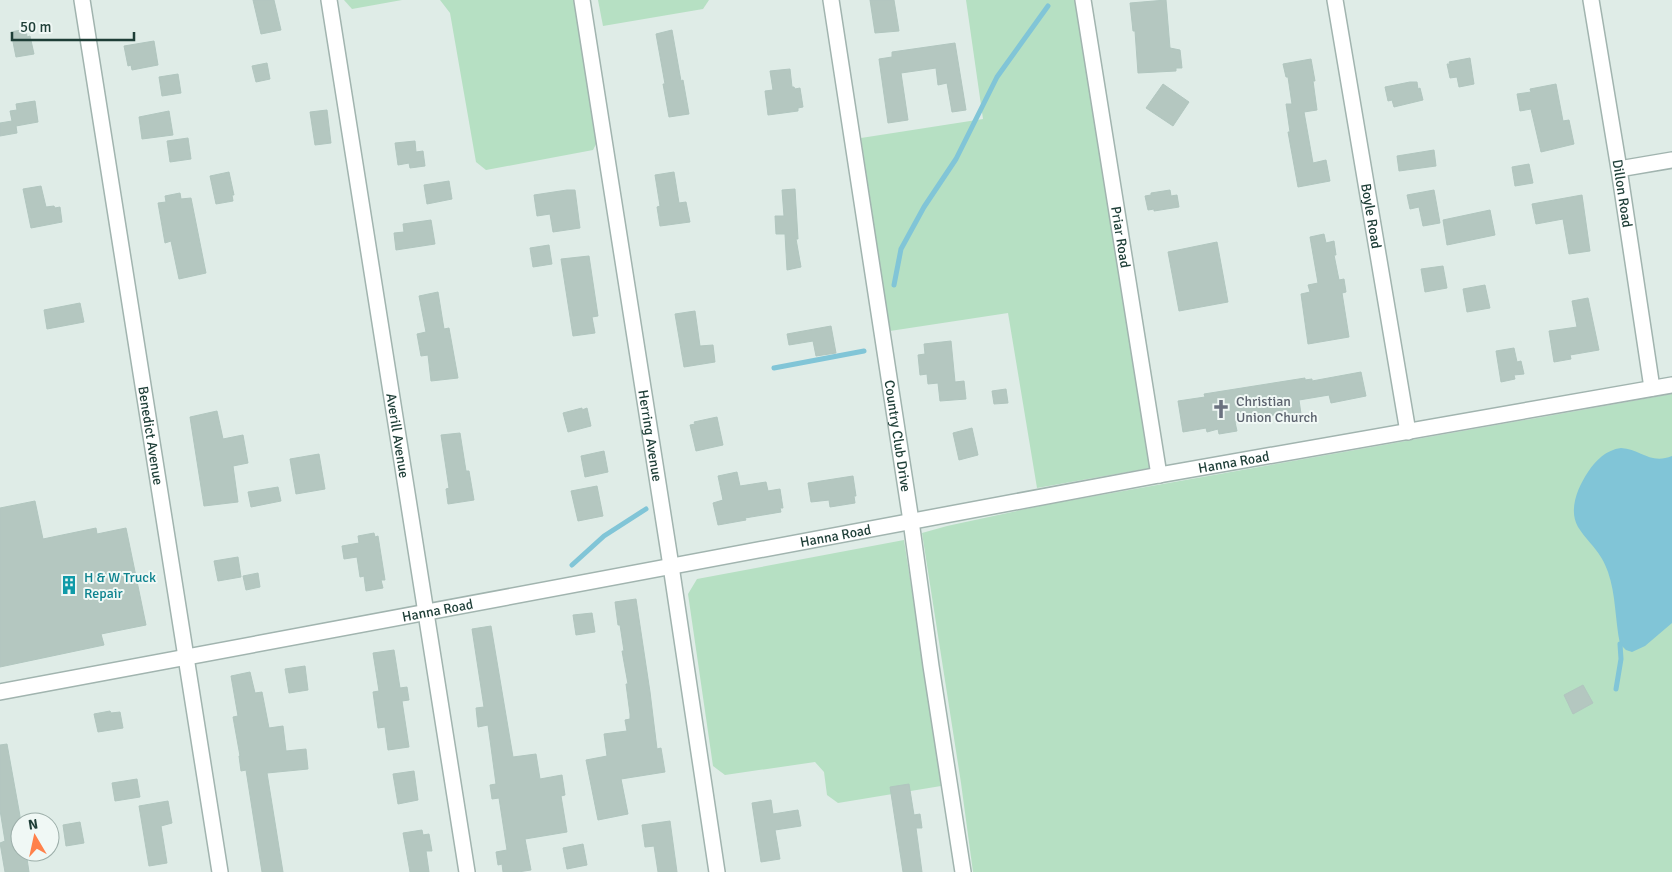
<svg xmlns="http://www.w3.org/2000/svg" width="1672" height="872" font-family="Signika,sans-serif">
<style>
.green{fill:#b6e0c3}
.water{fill:#81c5d7}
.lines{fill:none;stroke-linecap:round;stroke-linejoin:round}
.stream{stroke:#81c5d7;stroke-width:5}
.building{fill:#b4c7c0;stroke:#b1c6bf}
.street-casing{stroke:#a1b4af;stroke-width:18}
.street{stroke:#fff;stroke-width:15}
.labels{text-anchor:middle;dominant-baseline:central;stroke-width:4;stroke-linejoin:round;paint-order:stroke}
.street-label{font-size:14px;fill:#1e3e37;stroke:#f0f8f5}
.worship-label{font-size:14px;fill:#5b616d;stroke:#f0f8f5;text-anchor:start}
.culture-label{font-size:14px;fill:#0d838f;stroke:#f0f8f5;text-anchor:start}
</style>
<rect width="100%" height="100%" fill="#dfece7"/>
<g class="green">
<polygon points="344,0 402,0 352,9"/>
<polygon points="440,0 578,0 599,138 593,150 486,170 476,162 450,13"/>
<polygon points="598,0 709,0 703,9 603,26"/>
<polygon points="966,0 1080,0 1150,468 1037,488 1008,313 890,331 861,138 983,119"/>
<polygon points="1672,394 1672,872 973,872 961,783 922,533 947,526 1044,505"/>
<polygon points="904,540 938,759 941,786 838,803 827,795 824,772 815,762 725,775 713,766 688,594 697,579"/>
</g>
<path class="water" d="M1621,448C1641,449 1650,465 1672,456V623L1645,646L1632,652L1626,650L1620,644C1615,620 1616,595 1608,572C1601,551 1589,544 1578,527C1568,510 1578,487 1588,472C1596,460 1606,450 1621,448Z"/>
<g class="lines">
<g class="stream">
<polyline points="894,285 901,249 924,207 956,159 997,77 1048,6"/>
<polyline points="774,368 864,351"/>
<polyline points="572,565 604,536 646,509"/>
<polyline points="1616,689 1621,659 1620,644"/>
</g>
</g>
<g class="building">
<polygon points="253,0 274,0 281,30 261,34"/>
<polygon points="870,0 894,0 899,31 875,33"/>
<polygon points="1166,0 1170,48 1180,50 1182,68 1176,68 1176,71 1138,73 1135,31 1133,31 1130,3"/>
<polygon points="26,29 27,37 30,36 34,54 16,57 11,32"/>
<polygon points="672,30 681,81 683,80 689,114 669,117 663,84 665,84 656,34"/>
<polygon points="154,41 158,65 132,70 131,65 128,66 124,46"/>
<polygon points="955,43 966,110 952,112 947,83 938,85 936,68 901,73 908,120 888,123 879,59 892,57 892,52"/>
<polygon points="1470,58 1474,84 1459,87 1457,77 1450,78 1447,64 1450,64 1449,62"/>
<polygon points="1311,59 1315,81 1313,81 1317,110 1304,112 1313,163 1326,160 1330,181 1298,187 1288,132 1290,132 1286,104 1292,104 1288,77 1286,77 1283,64"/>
<polygon points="267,63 270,79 256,82 252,66"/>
<polygon points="790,69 792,87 794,87 795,89 800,88 803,107 798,108 798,111 768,115 765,91 773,90 770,71"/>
<polygon points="178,74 181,93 162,96 159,77"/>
<polygon points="1410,82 1417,82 1418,89 1420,88 1423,100 1394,107 1392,100 1388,101 1385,87"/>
<polygon points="1163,84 1189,102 1173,126 1146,108"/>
<polygon points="1556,84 1563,121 1569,120 1574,144 1541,152 1531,109 1520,111 1517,94 1531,92 1530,89"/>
<polygon points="35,101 38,122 16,126 17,133 0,136 0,123 12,121 10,111 17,110 16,104"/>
<polygon points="327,110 331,143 315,145 310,112"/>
<polygon points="169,111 173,135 142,139 139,117"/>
<polygon points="188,138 191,159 170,162 167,141"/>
<polygon points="415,141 416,152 423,151 425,166 410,168 409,163 398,165 395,143"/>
<polygon points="1434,150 1436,166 1399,171 1397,156"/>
<polygon points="1529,164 1533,183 1515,186 1512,167"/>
<polygon points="229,172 234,195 232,195 233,201 216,204 210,176"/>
<polygon points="674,172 679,203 686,202 690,222 660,226 657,207 660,206 655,175"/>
<polygon points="449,181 452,199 427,204 424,185"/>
<polygon points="41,186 46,207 54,206 55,208 60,207 62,222 31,228 23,189"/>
<polygon points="795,189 798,239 796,239 801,267 787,270 785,234 776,234 775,216 784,216 782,190"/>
<polygon points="567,190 575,190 580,228 553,232 550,214 537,216 534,195"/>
<polygon points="1170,190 1171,196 1177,195 1179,207 1154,211 1154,209 1148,210 1145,196 1151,195 1151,193"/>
<polygon points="1434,190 1440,223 1423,226 1419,207 1410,209 1407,195"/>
<polygon points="180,193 181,199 191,198 206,273 179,279 171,241 165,243 158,203 166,202 165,196"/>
<polygon points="1582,195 1590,251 1569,254 1563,219 1536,224 1532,204"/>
<polygon points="1490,210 1495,235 1447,245 1443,220"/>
<polygon points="431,220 435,244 396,250 394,233 404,232 403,224"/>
<polygon points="1324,234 1326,243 1334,241 1336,255 1334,255 1339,280 1344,279 1346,292 1342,293 1349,337 1308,344 1301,294 1310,292 1308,285 1318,283 1310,237"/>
<polygon points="1217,242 1228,302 1179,311 1168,252"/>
<polygon points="549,245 552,264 533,267 530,248"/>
<polygon points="589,256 598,316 592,317 595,333 573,336 561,259"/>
<polygon points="1443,266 1447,288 1425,292 1421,269"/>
<polygon points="1485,285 1490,308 1467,312 1463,289"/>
<polygon points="438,292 444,329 449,328 458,378 431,381 428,355 421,356 417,334 426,332 419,296"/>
<polygon points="1588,298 1599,350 1570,355 1571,359 1554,362 1549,331 1577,327 1572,301"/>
<polygon points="80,303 84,322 47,329 44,310"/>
<polygon points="695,311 700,346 713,345 715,362 684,367 675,314"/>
<polygon points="831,326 836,353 816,356 813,341 789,345 787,334"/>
<polygon points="951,341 955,382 964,381 966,399 940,401 938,383 928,384 927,374 920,375 918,355 925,354 924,344"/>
<polygon points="1514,348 1517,362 1521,361 1524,374 1514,375 1515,379 1501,382 1496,351"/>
<polygon points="1361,372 1366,396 1331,403 1329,395 1299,400 1301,414 1286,416 1286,413 1235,422 1237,431 1219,434 1218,429 1207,432 1206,428 1183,432 1178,401 1205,397 1204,394 1305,378 1305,380 1312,379 1312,381"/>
<polygon points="1006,389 1008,403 994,404 992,391"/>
<polygon points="582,408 582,410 587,408 591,426 568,432 563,413"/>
<polygon points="217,411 223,439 243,435 248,463 233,466 238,502 204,506 190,417"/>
<polygon points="717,417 723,445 696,451 690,425 695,424 694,422"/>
<polygon points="972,428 978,455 959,460 953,433"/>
<polygon points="460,433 466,471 469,471 474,500 448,504 446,489 449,488 441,435"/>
<polygon points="604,451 608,472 585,477 581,456"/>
<polygon points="319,454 325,489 296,494 290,459"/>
<polygon points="737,472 740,486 766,482 768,491 780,489 783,508 780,508 781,512 745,518 746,520 718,525 713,503 723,500 718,476"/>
<polygon points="853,476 856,496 854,496 855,503 830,507 829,500 811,502 808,483"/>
<polygon points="597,486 603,516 578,521 571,491"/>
<polygon points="278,487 281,501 251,507 248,492"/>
<polygon points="35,501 43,539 96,528 97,534 126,528 146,625 101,634 104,645 0,667 0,508"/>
<polygon points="374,533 375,537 378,536 385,580 381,580 383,588 366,591 364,576 360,577 357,557 344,559 342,546 359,543 358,536"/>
<polygon points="238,557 241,577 218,581 214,561"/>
<polygon points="258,573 260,587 246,590 243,576"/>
<polygon points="636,599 650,692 657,749 661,748 665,772 621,779 628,814 598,820 586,760 607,756 604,734 627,731 625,720 630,719 630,714 626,684 628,684 622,651 624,651 620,625 618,625 615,602"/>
<polygon points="592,613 595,632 576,635 573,615"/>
<polygon points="491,626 513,757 536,754 540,779 562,775 565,795 561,796 567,832 525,839 531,870 518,872 503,872 502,864 498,865 496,852 507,850 499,798 492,799 490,785 496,784 488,725 478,727 476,708 484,707 472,629"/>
<polygon points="394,650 400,688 407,687 409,700 402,701 409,747 388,750 385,727 378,728 373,692 379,691 373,653"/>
<polygon points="305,666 308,690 289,693 285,669"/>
<polygon points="250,672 255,693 262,692 269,728 283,726 286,751 306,749 308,769 267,773 283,872 262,872 246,770 241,771 239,756 240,756 233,717 238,716 231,676"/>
<polygon points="1583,685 1593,703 1573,714 1564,695"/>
<polygon points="110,711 111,713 120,712 123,728 98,732 94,714"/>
<polygon points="7,744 20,816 20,852 26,852 29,872 5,872 0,843 5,841 0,810 0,745"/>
<polygon points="414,771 418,800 398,804 393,774"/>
<polygon points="137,779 140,797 115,801 112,783"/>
<polygon points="909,784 914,815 920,814 922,828 916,828 922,872 903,872 890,787"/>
<polygon points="771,800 773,814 798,810 801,826 775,830 780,859 761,862 752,803"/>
<polygon points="168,801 172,823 161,826 167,863 149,866 139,806"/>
<polygon points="670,821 677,872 658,872 654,846 645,847 642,825"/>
<polygon points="80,822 84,843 66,846 63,825"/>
<polygon points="422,830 423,835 429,834 432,851 426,851 429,872 410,872 403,833"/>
<polygon points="583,844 587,865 567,869 563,848"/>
</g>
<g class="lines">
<g class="street-casing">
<g id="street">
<path id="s1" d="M82,0L220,872"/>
<path id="s2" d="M329,0L467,872"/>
<path id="s3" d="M582,0L671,566L717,872"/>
<path id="s4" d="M831,0L911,521L931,666L963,872"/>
<path id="s5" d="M1083,0L1159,475"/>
<path id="s6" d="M1335,0L1408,432"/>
<path id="s7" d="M1591,0L1619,169L1652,388"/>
<polyline points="1619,169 1672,160"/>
<path id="s8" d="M0,692L1159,475L1672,385"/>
</g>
</g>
<use href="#street" class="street"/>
</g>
<defs>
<g id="church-bare" transform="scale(1.5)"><path d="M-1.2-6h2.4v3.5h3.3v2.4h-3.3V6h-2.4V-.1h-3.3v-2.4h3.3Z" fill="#6b7280" stroke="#f0f8f5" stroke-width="2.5" paint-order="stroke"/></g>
<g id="building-bare" transform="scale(1.5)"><path d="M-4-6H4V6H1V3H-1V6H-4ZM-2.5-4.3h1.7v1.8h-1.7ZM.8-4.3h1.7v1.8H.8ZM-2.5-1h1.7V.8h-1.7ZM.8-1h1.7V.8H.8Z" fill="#0f9aa8" stroke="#f0f8f5" stroke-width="2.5" paint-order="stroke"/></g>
</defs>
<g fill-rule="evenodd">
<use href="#church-bare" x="1221" y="409"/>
<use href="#building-bare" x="69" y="585"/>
</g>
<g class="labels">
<g class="street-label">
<text stroke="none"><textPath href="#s7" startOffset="196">Dillon Road</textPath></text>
<text stroke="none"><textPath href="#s6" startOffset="219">Boyle Road</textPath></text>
<text stroke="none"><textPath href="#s5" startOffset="240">Priar Road</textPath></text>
<text stroke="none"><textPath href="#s1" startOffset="441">Benedict Avenue</textPath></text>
<text stroke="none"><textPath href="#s2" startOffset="441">Averill Avenue</textPath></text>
<text stroke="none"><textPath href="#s3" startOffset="441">Herring Avenue</textPath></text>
<text stroke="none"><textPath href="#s4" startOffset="441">Country Club Drive</textPath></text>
<text stroke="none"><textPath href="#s8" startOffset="1255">Hanna Road</textPath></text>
<text stroke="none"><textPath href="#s8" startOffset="850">Hanna Road</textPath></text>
<text stroke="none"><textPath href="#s8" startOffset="445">Hanna Road</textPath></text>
</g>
<g class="worship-label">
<text x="1236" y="401">Christian<tspan x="1236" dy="16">Union Church</tspan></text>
</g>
<g class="culture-label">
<text x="84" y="577">H &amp; W Truck<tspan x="84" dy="16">Repair</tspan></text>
</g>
</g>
<g transform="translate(35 837) rotate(351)"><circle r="24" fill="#f0f8f5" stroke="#9caea9"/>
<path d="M0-4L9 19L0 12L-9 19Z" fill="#ff814a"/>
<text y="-8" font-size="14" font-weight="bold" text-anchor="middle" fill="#1e3e37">N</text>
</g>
<path d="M12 32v8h122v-8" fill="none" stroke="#1e3e37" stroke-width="2.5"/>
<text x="20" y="32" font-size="15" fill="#1e3e37" stroke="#f0f8f5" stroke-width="4" paint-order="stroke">50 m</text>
</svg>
